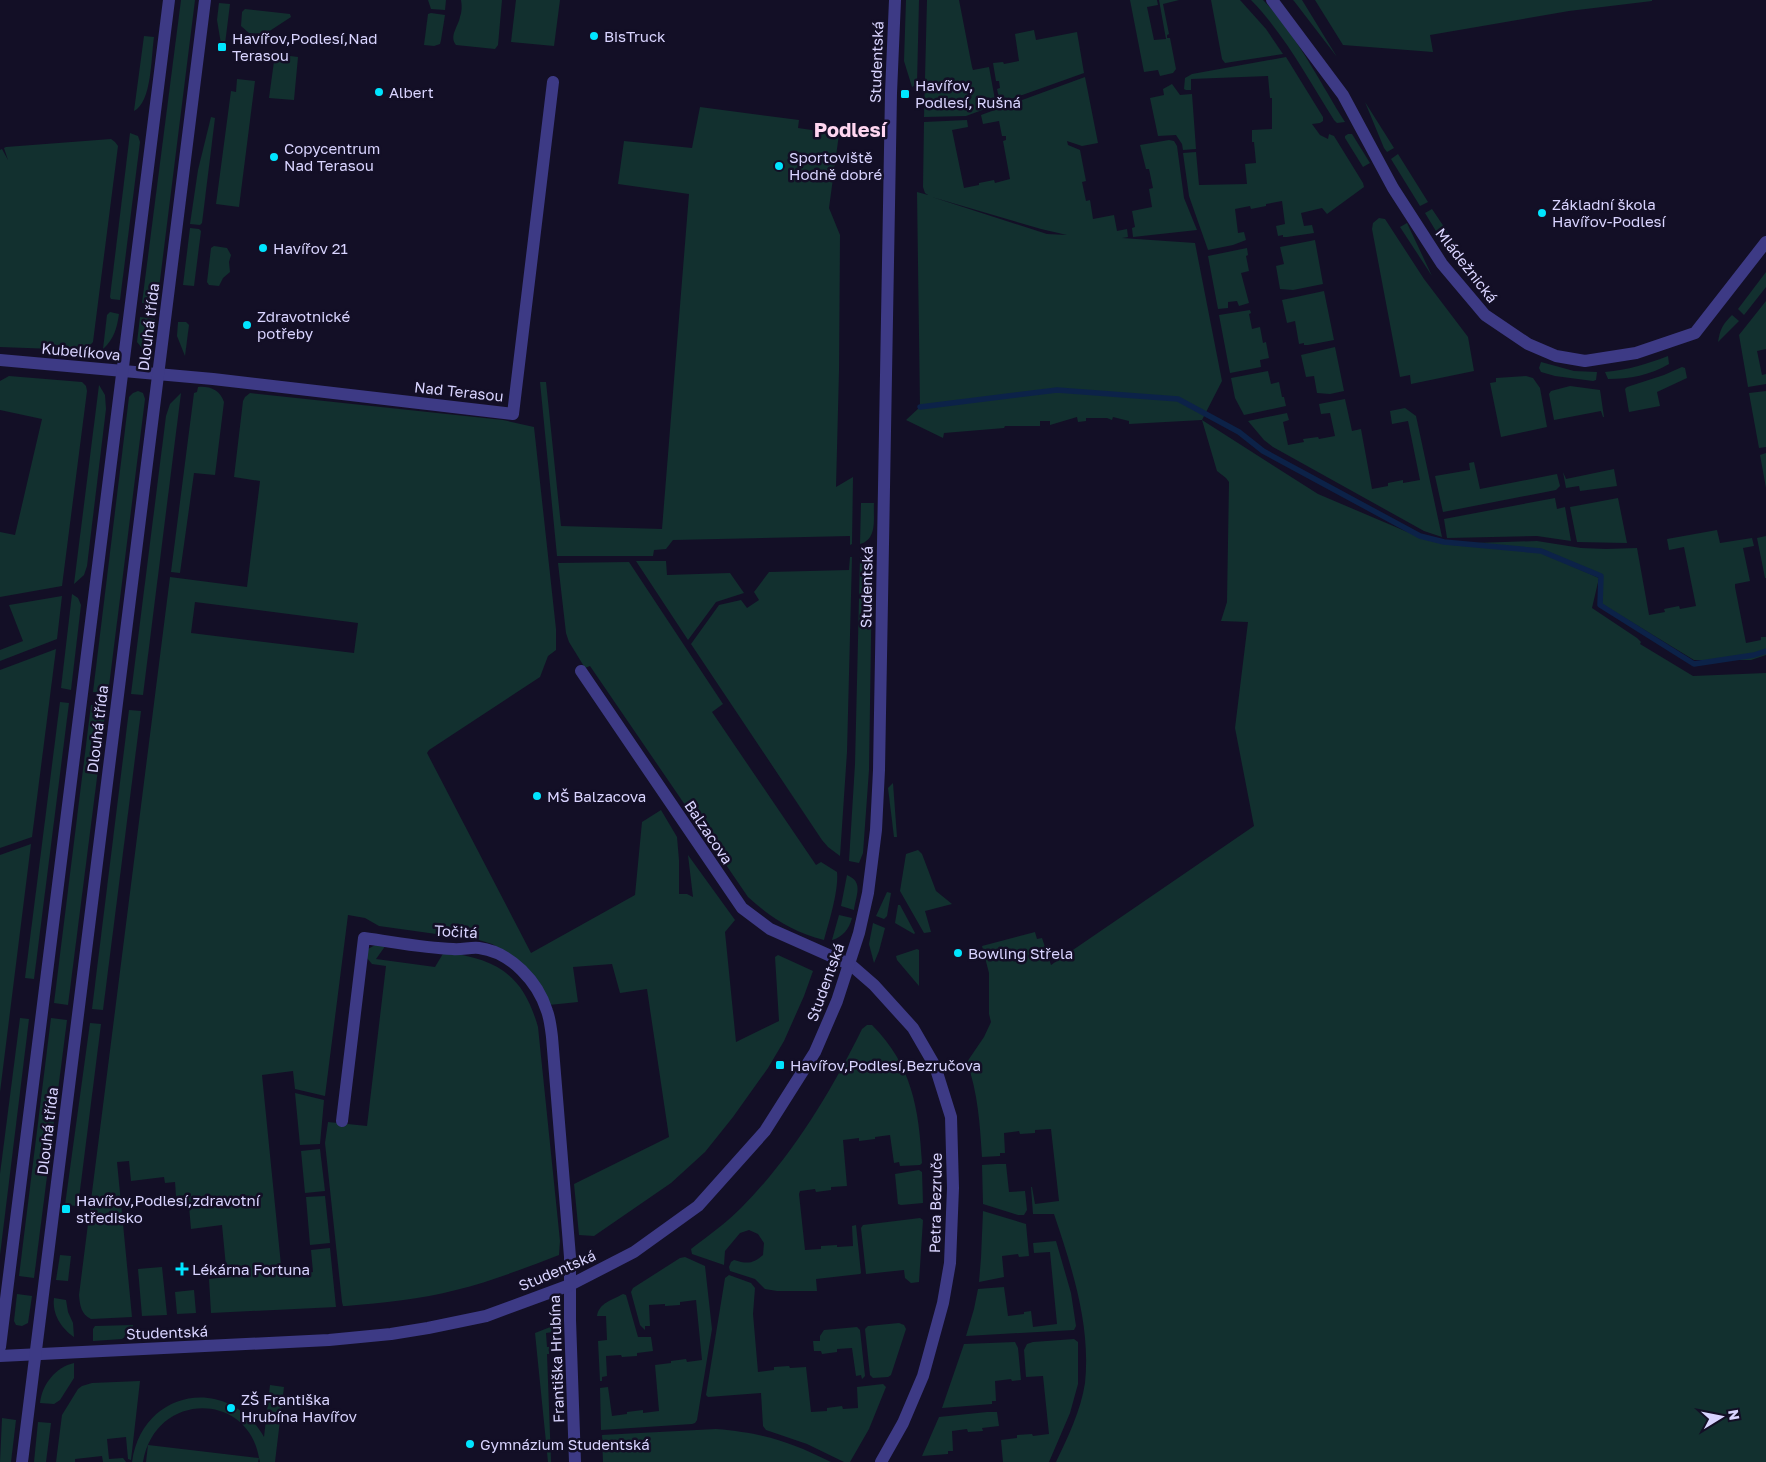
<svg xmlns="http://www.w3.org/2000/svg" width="1766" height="1462" font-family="'Golos Text',sans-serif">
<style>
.green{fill:#12302f;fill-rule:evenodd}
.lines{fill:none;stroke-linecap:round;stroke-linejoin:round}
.stream{stroke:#0c2248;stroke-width:5.5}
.minor{stroke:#3d3a85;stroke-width:12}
.poi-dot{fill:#00e5ff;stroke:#130f26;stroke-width:2}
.labels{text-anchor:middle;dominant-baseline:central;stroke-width:5;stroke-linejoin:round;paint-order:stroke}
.poi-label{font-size:15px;fill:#d9d4ff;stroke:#130f26;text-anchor:start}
.street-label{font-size:15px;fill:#d9d4ff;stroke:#130f26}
.district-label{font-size:20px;font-weight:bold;fill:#ffd6f0;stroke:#130f26}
</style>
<rect width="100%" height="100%" fill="#130f26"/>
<g class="green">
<polygon points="181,0 195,0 157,304 142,303"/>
<polygon points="428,0 446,0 445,10 431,9"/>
<path d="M461,0H502L498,45L495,49L456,45C449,36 458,27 460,17C462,11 462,6 461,0Z"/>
<polygon points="516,0 560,0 554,46 511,42"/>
<polygon points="906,0 919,0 917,84 912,87 904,61"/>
<polygon points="927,0 959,0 972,67 973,70 989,67 996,105 966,116 924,117"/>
<polygon points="1130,0 1157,0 1158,5 1147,7 1154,40 1166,39 1159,0 1179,0 1163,4 1169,34 1167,35 1167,38 1170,38 1176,69 1173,73 1160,76 1158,70 1144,72"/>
<polygon points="1211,0 1240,0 1266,29 1283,54 1225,63 1222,59"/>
<path d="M1251,0H1263C1295,32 1321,84 1345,122L1337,123L1334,120C1308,79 1285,35 1251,0Z"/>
<polygon points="1293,0 1302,0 1337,57 1294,1"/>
<polygon points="1315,0 1652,0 1652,1 1569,11 1430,35 1433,52 1343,45"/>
<polygon points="219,3 230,4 225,44 221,44 217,20"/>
<polygon points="245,9 290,14 291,17 265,34 249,33 241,26 242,12"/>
<polygon points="431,13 445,15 441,40 440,44 434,46 424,45 428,14"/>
<polygon points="1034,30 1036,40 1077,32 1084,73 1000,103 997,89 1000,88 999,81 996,81 993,63 1003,62 1004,64 1019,61 1015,34"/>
<path d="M144,36L154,37C151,57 152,102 134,111Z"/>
<polygon points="275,54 298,57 294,100 269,98"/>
<polygon points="1286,57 1323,117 1323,121 1320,123 1312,124 1320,135 1328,139 1329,134 1334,136 1363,183 1364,187 1327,214 1322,208 1301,213 1304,226 1312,225 1314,233 1287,237 1283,237 1283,235 1278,236 1276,226 1285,224 1282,201 1266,204 1266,206 1251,209 1250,206 1235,209 1238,233 1244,232 1246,240 1233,245 1208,250 1189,196 1183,153 1196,152 1199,185 1247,184 1245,164 1256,163 1254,142 1252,142 1252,130 1272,129 1272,98 1270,98 1268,76 1191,79 1191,90 1186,90 1184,89 1185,78 1192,74"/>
<path d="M1085,77L1098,143L1082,146L1067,141L1068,145L1080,150L1086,181L1082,182L1086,201L1090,200L1093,219L1114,215L1117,231L1127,229L1128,237L1122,238L1195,243L1222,381L1202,420L1318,494L1405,531L1433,541L1446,544L1469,543L1540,552L1599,578L1592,608L1637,638L1641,642L1640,644L1693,676L1766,673V1462H1056C1068,1437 1081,1410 1085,1383C1091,1325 1072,1268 1054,1214H1033L1031,1187H1032L1035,1204L1059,1201L1051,1129L1035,1130V1133L1020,1134L1019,1131L1004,1133L1005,1153H1000V1156L982,1157C980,1125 978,1093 967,1062L984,1037L991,1022L989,1014V973L982,946L1035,932L1037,939L1042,938L1051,965L1254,826L1235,728L1248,622L1221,621L1227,602L1229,482L1226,478L1217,471L1202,420L1129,424V421L1113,417L1112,420L1107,418H1086V421L1078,422L1077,417L1050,425V421H1040V426H1005L1004,428L944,433L943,438L906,420L920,407L917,192L928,195L925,193L923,187L924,122L967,120L968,127L952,130L964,188L979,185V183L994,180L995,183L1010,179L1003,141L1006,140V136H1002L999,121L983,124L981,115ZM932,197L1041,229L1067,235L1047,234Z"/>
<polygon points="237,79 255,81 239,207 216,204 231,91 236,92"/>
<polygon points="1172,84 1180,95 1192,94 1196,149 1183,150 1182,144 1176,135 1158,136 1150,98 1164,95 1163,89"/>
<polygon points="1365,102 1394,148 1387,152 1384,148"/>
<polygon points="700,107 799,120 798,128 839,134 829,208 840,235 839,371 836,487 853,477 852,544 850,545 850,536 673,540 666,549 654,550 653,556 557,556 540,382 546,382 561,526 662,529 689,194 618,184 624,141 692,148"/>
<polygon points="211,117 215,118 202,223 200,225 190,224 198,170"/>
<polygon points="130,133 138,136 140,142 120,300 111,299 110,297"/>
<polygon points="1348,134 1352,134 1370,163 1363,167 1345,138 1345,136"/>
<polygon points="111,139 115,142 118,146 93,342 87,348 81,350 0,347 0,150 2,149 8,160 4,148 6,147"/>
<polygon points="1169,140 1174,141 1177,146 1184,198 1197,230 1133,237 1132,228 1135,227 1132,211 1152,207 1149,189 1153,188 1149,169 1146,169 1140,145"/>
<polygon points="1398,154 1428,202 1420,206 1391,159"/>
<polygon points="1432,209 1465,258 1494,295 1492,305 1481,294 1485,291 1481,287 1478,289 1445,246 1425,213"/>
<polygon points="1379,218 1385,219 1424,279 1468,337 1474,371 1411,384 1410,375 1400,377 1372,229 1373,223"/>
<polygon points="1407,223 1432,276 1400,227"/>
<polygon points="190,228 199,229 201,231 194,286 183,285"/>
<polygon points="1315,240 1323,284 1293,290 1280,289 1276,266 1284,264 1280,247"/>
<polygon points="214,246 227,248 231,255 229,262 230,272 223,278 219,286 209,285 207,282 211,248"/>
<polygon points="1247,248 1248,255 1246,256 1249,271 1241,273 1249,303 1239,306 1237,301 1228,302 1228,308 1218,309 1208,256"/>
<polygon points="1766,272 1766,287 1744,315 1738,309"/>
<polygon points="1324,291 1334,340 1308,345 1304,345 1304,343 1299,344 1295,321 1287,323 1282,300"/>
<polygon points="1766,301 1766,349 1757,351 1762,375 1766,374 1766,384 1748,387 1739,335"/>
<polygon points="1250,310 1251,313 1249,314 1252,329 1260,327 1263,343 1266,342 1269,358 1260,360 1261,367 1230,373 1219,315"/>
<path d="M110,312L119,314C117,328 114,339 103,349L107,315Z"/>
<path d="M1732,315L1739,321L1718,342C1720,329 1723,324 1732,315Z"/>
<path d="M140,317L155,319C154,329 156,348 142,348L137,342Z"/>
<polygon points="178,322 186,322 189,325 185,356 177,336"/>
<polygon points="1335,347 1344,391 1330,394 1317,393 1314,376 1306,377 1301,355"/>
<path d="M1668,356L1669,364C1651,375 1629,379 1608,379L1605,372C1628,370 1647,364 1668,356Z"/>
<polygon points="1541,362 1574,371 1597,372 1596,380 1593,381 1555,376 1541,372 1539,368"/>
<polygon points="1682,367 1685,368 1687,378 1657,392 1660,406 1629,412 1625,389 1627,387 1664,375"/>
<polygon points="1268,371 1271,384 1279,382 1282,397 1284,397 1286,406 1244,415 1235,398 1231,378"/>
<polygon points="9,376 82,382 86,386 87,391 62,586 0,597 0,532 15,535 42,419 0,410 0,381"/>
<polygon points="1526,376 1533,378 1540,388 1547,427 1501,437 1490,383 1496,382 1496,378"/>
<polygon points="99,385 105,395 106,409 87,566 84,575 74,584"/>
<polygon points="1570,386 1600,390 1604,417 1603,417 1601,411 1554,420 1549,394 1551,391"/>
<path d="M198,387C210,386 220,390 224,402L215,475L194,473L180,573L171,572L194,393L197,392Z"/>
<polygon points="138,391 143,393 145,399 108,694 93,692 129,397 133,393"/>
<polygon points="1766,391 1766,447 1759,448 1749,393"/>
<polygon points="181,393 143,695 131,694 166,416 170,404"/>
<path d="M250,393L503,420L534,427L556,629V650L548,656L540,677L429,750L427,753L531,953L635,895L642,822L661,810L677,837L679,860V894H687L693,897L688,855L735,920L725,932L736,1042L779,1021L775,957L778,955L813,971L804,996L784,1041L768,1068L733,1117L705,1152L671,1183L594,1236L579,1235L574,1184L669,1137L647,989L620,993L612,964L573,967L578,1002L549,1005L513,956L492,944L479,940L379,926L365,918L348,915L325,1096L295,1089L293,1071L262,1075L282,1275L313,1272L311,1250L330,1248L336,1307L211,1313L209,1279L227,1277L222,1225L191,1229L188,1195L176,1196L175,1182L165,1183L164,1177L131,1181L129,1161L117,1162L132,1317L91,1319C81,1314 80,1306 79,1295L170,577L247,587L260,481L234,477L243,401L245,397ZM195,602L358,623L354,653L191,633Z"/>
<polygon points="1345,399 1352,431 1361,429 1372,489 1388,486 1388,483 1403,480 1403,483 1420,480 1408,421 1392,424 1390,411 1405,408 1416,416 1442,537 1424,531 1273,447 1264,440 1248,421 1287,413 1289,420 1283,422 1288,445 1304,442 1303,439 1318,437 1319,439 1335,436 1330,413 1321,414 1319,404"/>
<polygon points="1766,453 1766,488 1760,455"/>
<polygon points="1474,462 1480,489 1557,474 1560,486 1556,490 1443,512 1435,476 1470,470 1469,463"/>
<polygon points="1614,469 1617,486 1580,491 1579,486 1566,488 1563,472 1566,479"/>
<polygon points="1555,498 1557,509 1565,507 1571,541 1537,536 1447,538 1444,519"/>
<polygon points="1618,498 1627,543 1577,542 1570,507"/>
<path d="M861,503H874C873,518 878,539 860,544Z"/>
<polygon points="1717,530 1720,543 1752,538 1754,546 1743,548 1750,581 1735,584 1735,587 1746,643 1761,640 1761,637 1766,637 1766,655 1751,660 1694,660 1602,604 1603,575 1542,549 1475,543 1537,541 1581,548 1606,549 1637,548 1649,615 1665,612 1664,609 1679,606 1680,609 1696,606 1684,547 1669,550 1667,539"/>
<polygon points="1766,536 1766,578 1765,578 1757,538"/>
<polygon points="850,557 852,557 847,752 840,856 828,847 822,840 691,644 719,605 741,600 747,608 759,600 754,592 769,572 849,570"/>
<path d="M860,557C868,559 872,565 872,574L869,770L863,853L859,863L849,861L855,764Z"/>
<polygon points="636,561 666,561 667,575 730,573 744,593 716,602 688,640"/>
<path d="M629,562L723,704L712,712L816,865L821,862L837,872C839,890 829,922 824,940C793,932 771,918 748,897L590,666L585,668L569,642L566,633L558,563Z"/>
<polygon points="72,594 78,598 81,605 71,690 61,688"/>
<polygon points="62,596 57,639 0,661 0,650 23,641 9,605"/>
<polygon points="56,649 32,837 0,848 0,670"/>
<polygon points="60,702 69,703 34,979 25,978"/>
<polygon points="91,705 106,707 68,1005 54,1003"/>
<polygon points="129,710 141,711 103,1010 92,1009"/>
<polygon points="893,783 897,837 894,837 888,788"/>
<polygon points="31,844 0,1092 0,855"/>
<polygon points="918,850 922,854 936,891 952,904 925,911 931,932 924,933 900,891 906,854"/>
<path d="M847,875C864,882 856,895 854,910L841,906Z"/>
<polygon points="887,892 891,893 887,916 884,919 876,916"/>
<polygon points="898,905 900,905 915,933 914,934 895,923"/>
<path d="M839,915L852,918C849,929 843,937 832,940Z"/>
<polygon points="873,923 885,928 879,951 874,963 869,944"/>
<path d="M375,945H386L376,959L435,967L444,952C497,959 523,974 538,1027L560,1241L559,1255C525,1268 492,1281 456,1290C421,1299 383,1303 346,1306H343L342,1302L325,1143L328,1122L367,1126L386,966L372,964L367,958L368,949Z"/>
<polygon points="917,949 919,950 919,986 897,960 896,956"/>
<polygon points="20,1018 29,1019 0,1255 0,1174"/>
<polygon points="51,1018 67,1020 34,1278 19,1276"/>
<polygon points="90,1023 101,1024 78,1206 65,1205"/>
<path d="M867,1025H872C912,1065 919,1109 922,1163L920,1165L900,1166L899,1162L894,1163L890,1135L875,1137V1139L859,1141V1138L843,1140L847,1186L831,1187V1190L816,1192L815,1189L800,1191L799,1194L805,1250L821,1249V1246L837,1245V1247L853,1246L852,1226L856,1225L861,1273L860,1274L816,1279L817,1291H777L765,1289L755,1279L730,1271L729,1267L731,1262L734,1260C747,1264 753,1264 763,1255L764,1243L758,1234L749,1230L740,1233L725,1251L724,1265L692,1254L691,1249C708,1236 726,1223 741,1208C791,1158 831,1092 862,1029Z"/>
<polygon points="295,1093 324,1100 320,1144 300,1145"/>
<polygon points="320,1149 325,1191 305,1193 301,1151"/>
<polygon points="997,1164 1006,1164 1009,1192 1025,1191 1027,1210 1024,1215 1018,1215 983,1204 982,1165"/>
<polygon points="919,1170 922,1172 923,1203 901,1205 898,1204 895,1174"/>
<polygon points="325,1196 330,1243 310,1245 306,1197"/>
<polygon points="983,1211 1026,1224 1029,1256 1019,1257 1018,1254 1002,1256 1004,1277 979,1282 981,1258"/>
<polygon points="920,1218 923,1220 919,1282 911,1283 905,1278 904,1270 866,1274 861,1228 863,1225"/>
<polygon points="1056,1241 1071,1293 1076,1326 1074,1330 966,1336 974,1309 978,1289 1004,1287 1008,1316 1024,1314 1024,1312 1031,1311 1033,1327 1057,1324 1050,1252 1034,1253 1033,1243"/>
<polygon points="60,1255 71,1256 68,1281 56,1280"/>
<polygon points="685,1257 705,1266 712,1329 697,1420 695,1423 692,1424 601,1430 600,1388 608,1387 612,1416 627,1414 627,1412 643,1410 643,1413 659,1411 655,1365 671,1363 671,1361 686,1359 687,1362 702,1360 696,1300 680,1302 680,1305 665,1306 665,1304 649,1305 650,1326 645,1326 645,1330 640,1325 631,1292 633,1288 680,1258"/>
<polygon points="162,1267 167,1315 142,1316 138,1269"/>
<polygon points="729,1275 751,1283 755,1288 753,1314 758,1372 774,1370 774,1367 789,1366 790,1368 806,1367 811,1412 827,1411 827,1408 842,1406 843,1409 858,1408 857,1387 883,1384 886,1387 869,1429 850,1462 844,1462 807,1444 766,1430 763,1426 761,1393 708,1397 706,1395 725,1278"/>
<polygon points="194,1290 196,1313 177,1314 175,1292"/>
<polygon points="17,1294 32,1296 28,1323 22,1326 16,1325 14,1321"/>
<path d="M623,1294L626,1295L638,1337H651L653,1351L637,1353V1356L622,1357L621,1355L606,1356L607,1376L602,1377V1381H600L598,1341L607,1340L606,1316H597C599,1303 612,1300 623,1294Z"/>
<path d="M54,1298L66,1300L68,1312L73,1323L74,1337C61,1328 52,1314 54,1298Z"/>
<polygon points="899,1323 904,1325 906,1329 891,1375 888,1377 873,1378 870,1375 865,1329 868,1326"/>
<polygon points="558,1324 560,1331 546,1333 547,1347 549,1347 549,1354 547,1354 551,1462 548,1462 535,1333"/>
<polygon points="133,1325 132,1331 122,1339 93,1341 93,1329 95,1326"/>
<polygon points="857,1327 860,1330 865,1376 862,1379 861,1375 856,1376 852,1348 837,1349 837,1352 822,1354 821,1351 814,1351 813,1341 820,1341 820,1336 824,1330"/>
<polygon points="1074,1339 1078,1342 1078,1384 1070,1413 1049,1462 1003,1462 1001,1440 1017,1438 1017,1435 1032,1434 1033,1436 1049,1434 1043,1376 1026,1377 1024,1350 1027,1344 1033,1342"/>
<polygon points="1015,1342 1018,1348 1021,1380 1012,1381 1011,1379 995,1381 996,1401 992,1401 992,1404 942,1408 964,1344"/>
<path d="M74,1363V1378L60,1400L54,1404L40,1403C42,1384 56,1367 74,1363Z"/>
<polygon points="140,1381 131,1460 128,1459 126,1437 107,1439 109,1459 123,1458 126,1462 103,1462 102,1456 75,1459 75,1462 56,1462 62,1415 78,1389 82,1386 92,1383"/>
<path d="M270,1385L284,1387L275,1462H260L259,1458L258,1462H146L148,1445L259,1458C248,1391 155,1391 143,1462H132C142,1389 228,1374 264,1437Z"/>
<polygon points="987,1412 997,1412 999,1426 982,1428 983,1431 968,1432 967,1429 952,1431 953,1451 948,1451 948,1454 922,1456 939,1417"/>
<polygon points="2,1418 16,1420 11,1462 0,1462"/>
<polygon points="38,1422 51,1423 46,1462 34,1462"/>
<path d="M716,1429C763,1433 789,1441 831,1462H603L602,1435Z"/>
</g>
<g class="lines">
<polyline class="stream" points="920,407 1057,390 1178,399 1239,432 1263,451 1420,536 1444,542 1541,551 1601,576 1600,605 1694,664 1754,655 1766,651"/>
<g class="minor">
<polyline points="1272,0 1343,95 1393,188 1442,264 1485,315 1528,344 1556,356 1585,361 1636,353 1695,333 1766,242"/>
<polyline points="0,360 213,379 513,414 553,82"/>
<polyline points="581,671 742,908 770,929 851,965 874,985 913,1028 935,1066 951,1117 953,1188 950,1263 943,1303 923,1376 903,1423 881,1462"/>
<path d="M342,1121L364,938C394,942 423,948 453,949C461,950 471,947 479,948C511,952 538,982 547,1011C550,1019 551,1029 552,1037L570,1257V1320L575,1462"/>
<polyline points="0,1347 169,0"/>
<polyline points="0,1356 329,1340 391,1334 428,1328 486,1316 570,1285 634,1252 698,1206 765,1131 815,1052 837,1001 859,933 868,893 876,830 879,770 891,93 895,0"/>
<polyline points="22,1462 205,0"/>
</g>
</g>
<g class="poi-dot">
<circle cx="594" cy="36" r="5"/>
<rect x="217" y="42" width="10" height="10" rx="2.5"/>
<circle cx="379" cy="92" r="5"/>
<rect x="900" y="89" width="10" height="10" rx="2.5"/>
<circle cx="274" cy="157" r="5"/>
<circle cx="779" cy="166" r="5"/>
<circle cx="1542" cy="213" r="5"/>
<circle cx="263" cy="248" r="5"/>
<circle cx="247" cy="325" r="5"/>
<circle cx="537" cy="796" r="5"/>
<circle cx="958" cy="953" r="5"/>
<rect x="775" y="1060" width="10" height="10" rx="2.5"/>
<rect x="61" y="1204" width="10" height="10" rx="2.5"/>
<path d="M179.5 1261.5h5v5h5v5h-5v5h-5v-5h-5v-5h5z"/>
<circle cx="231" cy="1408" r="5"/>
<circle cx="470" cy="1444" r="5"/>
</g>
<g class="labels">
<g class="poi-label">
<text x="604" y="36">BisTruck</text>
<text x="232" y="38">Havířov,Podlesí,Nad<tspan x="232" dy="17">Terasou</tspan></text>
<text x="915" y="85">Havířov,<tspan x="915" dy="17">Podlesí, Rušná</tspan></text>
<text x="389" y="92">Albert</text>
<text x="284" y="148">Copycentrum<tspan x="284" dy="17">Nad Terasou</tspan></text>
<text x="789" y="157">Sportoviště<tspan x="789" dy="17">Hodně dobré</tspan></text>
<text x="1552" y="204">Základní škola<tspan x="1552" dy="17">Havířov-Podlesí</tspan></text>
<text x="273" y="248">Havířov 21</text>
<text x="257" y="316">Zdravotnické<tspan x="257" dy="17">potřeby</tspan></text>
<text x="547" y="796">MŠ Balzacova</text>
<text x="968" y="953">Bowling Střela</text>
<text x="790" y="1065">Havířov,Podlesí,Bezručova</text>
<text x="76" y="1200">Havířov,Podlesí,zdravotní<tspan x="76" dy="17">středisko</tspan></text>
<text x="192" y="1269">Lékárna Fortuna</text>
<text x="241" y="1399">ZŠ Františka<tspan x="241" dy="17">Hrubína Havířov</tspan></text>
<text x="480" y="1444">Gymnázium Studentská</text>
</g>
<g class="street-label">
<text transform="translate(876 62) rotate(-88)">Studentská</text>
<text transform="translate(1467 265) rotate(52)">Mládežnická</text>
<text transform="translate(148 327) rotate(-83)">Dlouhá třída</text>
<text transform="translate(81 351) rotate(5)">Kubelíkova</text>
<text transform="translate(459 391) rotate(6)">Nad Terasou</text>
<text transform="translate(866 587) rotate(-89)">Studentská</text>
<text transform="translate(97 729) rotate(-83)">Dlouhá třída</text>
<text transform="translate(709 832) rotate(56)">Balzacova</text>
<text transform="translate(456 931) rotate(3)">Točitá</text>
<text transform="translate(825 982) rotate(-70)">Studentská</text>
<text transform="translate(47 1131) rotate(-83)">Dlouhá třída</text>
<text transform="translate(935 1203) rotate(-89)">Petra Bezruče</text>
<text transform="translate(557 1270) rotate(-23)">Studentská</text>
<text transform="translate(167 1332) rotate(-2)">Studentská</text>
<text transform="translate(556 1359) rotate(-92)">Františka Hrubína</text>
</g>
<g class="district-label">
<text x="850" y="129">Podlesí</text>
</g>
</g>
<g transform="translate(1721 1417) rotate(80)" stroke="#130f26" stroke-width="4" paint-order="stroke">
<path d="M0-4L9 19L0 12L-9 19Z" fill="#d9d4ff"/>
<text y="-8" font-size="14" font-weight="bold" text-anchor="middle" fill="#d9d4ff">N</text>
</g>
</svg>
